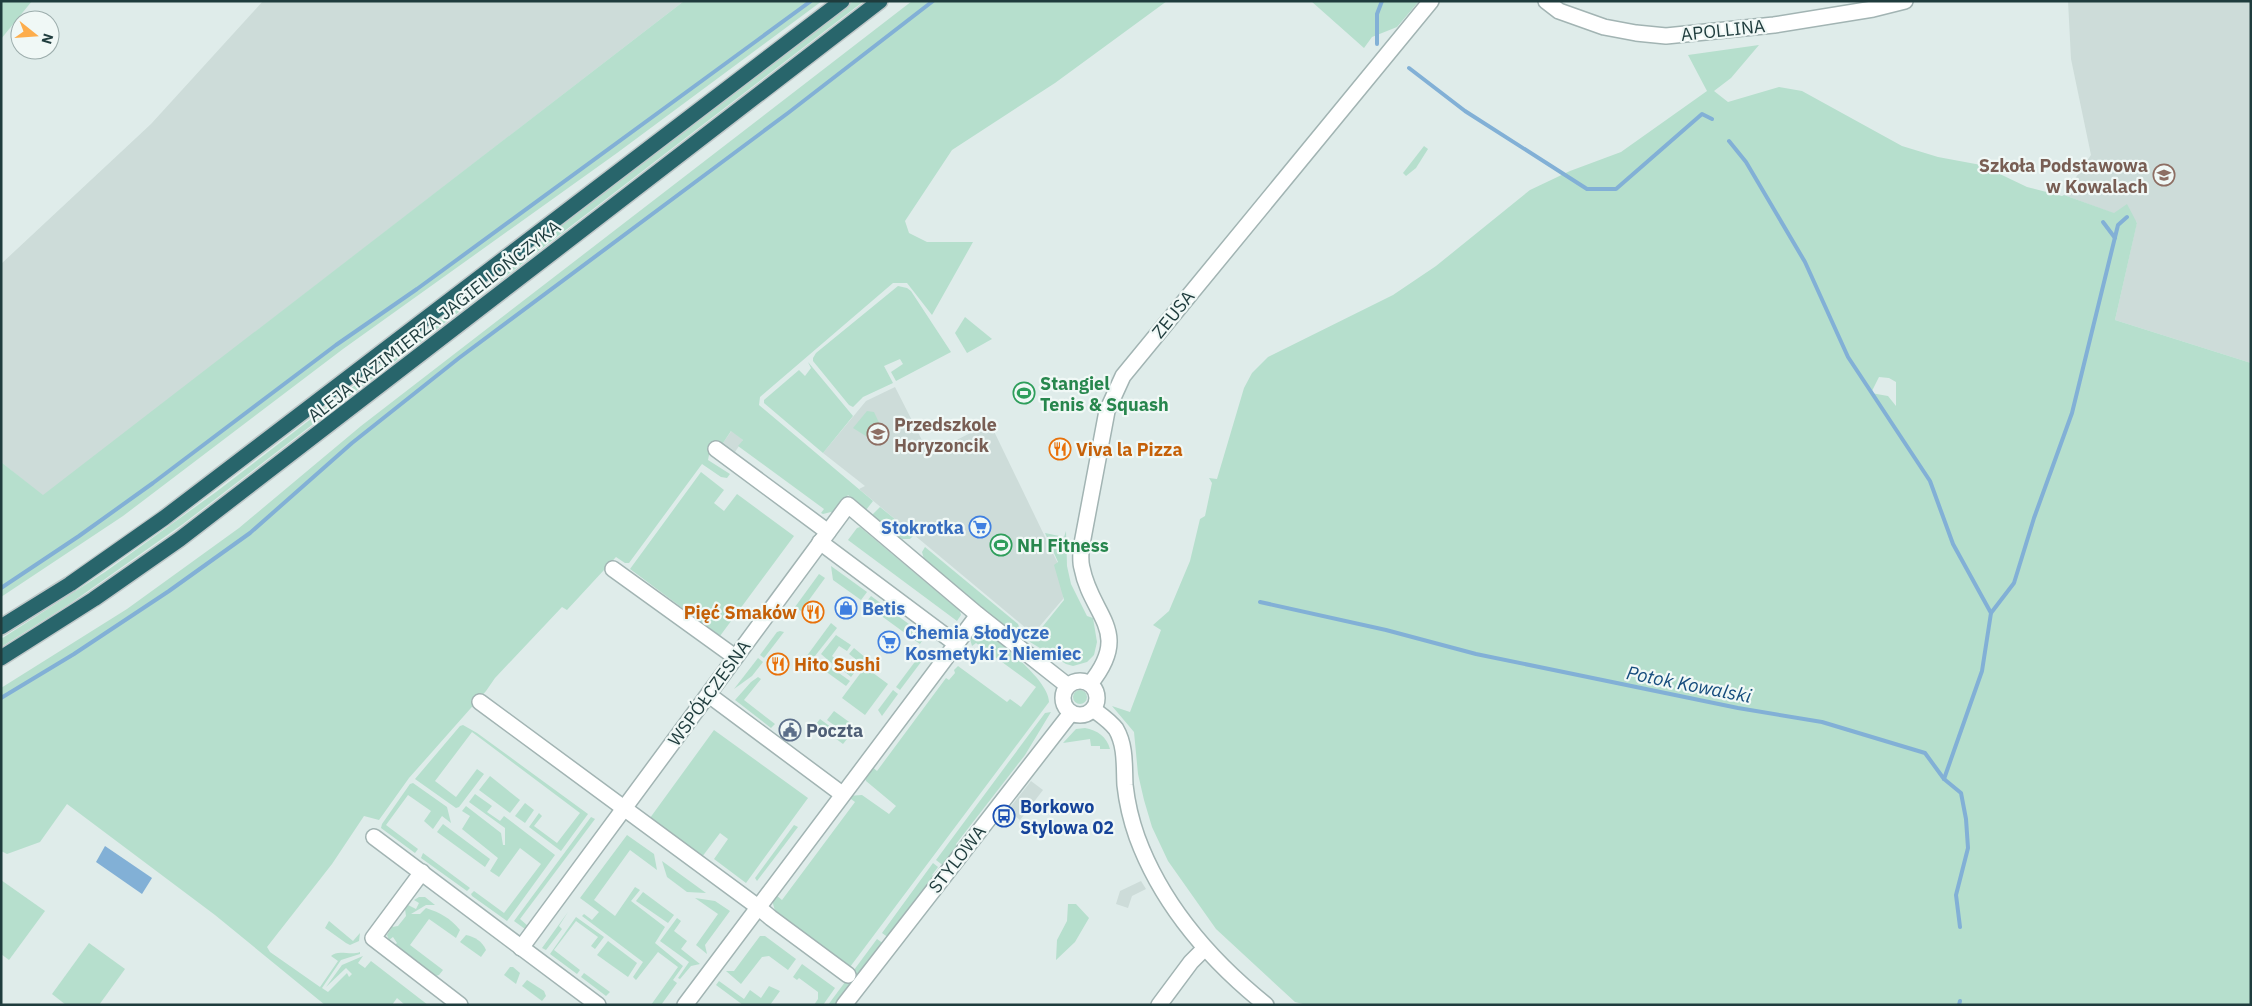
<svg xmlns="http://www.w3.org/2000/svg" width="2252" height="1006" font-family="'IBM Plex Sans',sans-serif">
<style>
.built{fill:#cddcd9}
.green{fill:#b6dfcd;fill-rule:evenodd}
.water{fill:#82b0d6}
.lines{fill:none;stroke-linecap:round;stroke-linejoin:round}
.stream{stroke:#82b0d6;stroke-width:4}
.minor-casing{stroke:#a2b4b3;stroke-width:18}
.highway-casing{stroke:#c0c8c9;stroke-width:18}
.minor{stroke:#fff;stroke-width:15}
.highway{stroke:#28656b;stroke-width:15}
.labels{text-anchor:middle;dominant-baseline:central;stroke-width:4.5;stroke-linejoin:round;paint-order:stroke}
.street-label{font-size:18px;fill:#1f3c3d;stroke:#f0f8f6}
.education-label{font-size:18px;font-weight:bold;fill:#785e54;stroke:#f0f8f6;text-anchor:end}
.leisure-label{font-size:18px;font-weight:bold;fill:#27864d;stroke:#f0f8f6;text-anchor:start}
.food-label{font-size:18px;font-weight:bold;fill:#c56008;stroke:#f0f8f6;text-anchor:start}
.shop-label{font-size:18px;font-weight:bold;fill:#366cbe;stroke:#f0f8f6;text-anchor:start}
.service-label{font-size:18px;font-weight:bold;fill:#4e5e75;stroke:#f0f8f6;text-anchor:start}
.transit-label{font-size:18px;font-weight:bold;fill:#164399;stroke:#f0f8f6;text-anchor:start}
.water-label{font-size:19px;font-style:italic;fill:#154c7d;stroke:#f0f8f6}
</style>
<rect width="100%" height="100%" fill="#dfecea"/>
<g class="built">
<polygon points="263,1 684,1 43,496 1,462 1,264 151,124"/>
<polygon points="2068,1 2251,1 2251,363 2115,320 2137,222 2064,195 2091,155 2071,59"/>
<polygon points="895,387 929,454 990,423 1062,572 1063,599 1033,634 859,489 865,486 823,453 866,401"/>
<polygon points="732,430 743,440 735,452 723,443"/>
<polygon points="1031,781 1043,790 1020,820 1008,810"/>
<polygon points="1141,881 1146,889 1132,896 1128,908 1116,904 1120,891"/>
</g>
<g class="green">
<polygon points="1,1 32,1 1,39"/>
<polygon points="684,1 822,1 617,153 343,349 123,516 1,597 1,462 43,495"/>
<polygon points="853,1 864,1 183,524 71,603 1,647 1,639 105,572 216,492"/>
<path d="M912,1H1167L1055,83L952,150L905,221L909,233L927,242H973L932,315L907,283H893L760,397L759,405L873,501L866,510L848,495L834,514L831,512L823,514L821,513L824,509L738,446L743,440L731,431L723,443L735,452L733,453L718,442L709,455L708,460L730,474L727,478L721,477L702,464L629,563H625L616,557L567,610L562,607L495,678L486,691L409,778L379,820L364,816L332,864L267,947L270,952L320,987L338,961L331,956C338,949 350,956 360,952V954L341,960L322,988L328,992L347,973L349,977L352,974L346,968L326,987L342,965L363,956L358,963L365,968L371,961L428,1005H405L397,998L392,1005H325L215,915L67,804L40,842L7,854L1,851V688L127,609L239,528L361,426Z"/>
<polygon points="1311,1 1419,1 1397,27 1372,37 1364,48"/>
<path d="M1759,45L1731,78L1714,91L1728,102L1779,87L1802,91L1902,146L1938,157L1981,165L2027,187L2062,196L2064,195L2114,213L2127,204L2137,223L2115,320L2251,363V1005H1307L1295,1002L1216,929L1168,861L1152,827L1144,800L1138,774L1134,732L1112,706L1130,712L1161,630L1153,625L1169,611L1190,561L1200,519L1205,516L1212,483L1209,478L1217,479L1244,388L1252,373L1268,357L1393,295L1436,266L1530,190L1570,171L1621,152L1707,91L1688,55ZM1879,377L1889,378L1896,382V406L1888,396L1871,393Z"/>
<polygon points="1424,146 1428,149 1416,168 1406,176 1403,173"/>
<polygon points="898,286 907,288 911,291 951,352 896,381 891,372 903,364 900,359 884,366 893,383 863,397 853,407 849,405 813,361 813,358 816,353"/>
<polygon points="965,317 992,339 967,353 955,333"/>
<polygon points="808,362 853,416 823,453 764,403 764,400 799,370 805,376 811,368"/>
<polygon points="867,411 874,412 882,429 879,435 869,438 853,428"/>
<polygon points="701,472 724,490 714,503 724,511 737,494 794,536 720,636 630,569"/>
<polygon points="880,507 912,533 913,536 910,539 902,539 872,515"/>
<polygon points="860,527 960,611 961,615 957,621 848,540 857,528"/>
<polygon points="1066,531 1067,566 1071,584 1087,616 1093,618 1097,642 1094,655 1087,662 1073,666 1066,664 1030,642 1025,628 1035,636 1064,600 1054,565 1058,562 1045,533 1064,537"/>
<polygon points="925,547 1018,624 1026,644 924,559 922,552"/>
<polygon points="831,566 867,592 861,600 833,580"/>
<polygon points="819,574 825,578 801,611 795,607"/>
<polygon points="871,596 925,636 920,644 865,604"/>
<polygon points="831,623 837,628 811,661 806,657"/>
<path d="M976,629L984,630C1001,644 1049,680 1049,702L850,967L775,911L772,900L776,895L782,900L855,802L847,796L862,795L889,814L896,806L866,781L865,776L870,765L877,771L946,678L949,680L955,673L954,670L958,666L1007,702L1010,699L1021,707L1036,687L976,643L972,646L970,639Z"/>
<polygon points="780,631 784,632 764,658 760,655 777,632"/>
<polygon points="836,635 851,645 847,651 839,646 832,656 839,662 835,666 821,654"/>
<polygon points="854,648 866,658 851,677 839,667 842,664 851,670 858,661 849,654"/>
<polygon points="758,658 763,662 752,676 734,689"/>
<polygon points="818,658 850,681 846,686 814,663"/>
<polygon points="917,659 921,662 900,690 896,687"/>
<polygon points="865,667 888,684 865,715 842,698"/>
<polygon points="758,677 761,679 744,700 775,724 771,728 735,700 751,682"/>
<circle cx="1080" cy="697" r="7"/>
<polygon points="893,690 898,694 882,716 878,710"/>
<polygon points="834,711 856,727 849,736 827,720"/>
<polygon points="1051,712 1025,755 956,844 957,846 955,853 945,867 936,860 1045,713"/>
<polygon points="820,719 847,739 843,744 816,724"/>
<polygon points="463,725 477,733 588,814 561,851 529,827 539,813 542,816 534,826 557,843 580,813 472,732 435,781 456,797 477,769 484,774 459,807 456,808 415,779 460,726"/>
<path d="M1085,728C1097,730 1107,737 1110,749H1100V746H1091L1090,739L1063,743L1076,729Z"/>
<polygon points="714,730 808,798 746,883 714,859 728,839 720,833 702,857 650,818"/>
<polygon points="490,776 520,800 510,813 479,790"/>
<polygon points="413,783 447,807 451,823 442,816 433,829 424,821 431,811 408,795 386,825 418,849 415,853 381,828 382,824 410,784"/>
<polygon points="475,794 492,806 487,812 500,821 504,816 555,855 507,921 472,896 471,894 474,891 504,913 541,864 520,848 499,877 490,871 498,858 462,829 470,816 462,811 466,806 501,833 503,845 505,845 505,828 469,802"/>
<polygon points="525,803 534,810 525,823 515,816"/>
<polygon points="591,817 595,819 520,919 528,926 525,929 514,921"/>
<polygon points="443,824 490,859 485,867 437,832"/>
<polygon points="794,825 798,827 757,881 755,878"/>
<polygon points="627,835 654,854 657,870 630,850 594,900 615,916 635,887 640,890 631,901 665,927 655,943 683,966 673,980 677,983 661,1005 651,1005 678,967 658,952 636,980 633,977 643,962 582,916 584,914 592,920 599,912 580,898"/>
<polygon points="423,853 470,888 467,891 421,858"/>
<polygon points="662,861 706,893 687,892 667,877"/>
<polygon points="933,863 938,867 932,875 936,878 889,938 882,933"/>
<polygon points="1,880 45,911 9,960 1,954"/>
<polygon points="643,892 674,915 668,923 636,901"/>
<path d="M419,897H425L435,905H426L411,914H420L426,908C441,913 450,918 460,930L456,938L429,919L410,945L443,970L439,975L436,976L395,945L397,943L393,937L389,940L387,935L392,927L398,926L406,916L405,909L408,905L416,909L419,903L414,900Z"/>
<polygon points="695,898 715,901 730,911 705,945 707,954 696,945 718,914"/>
<polygon points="1068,904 1076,904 1089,918 1075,942 1056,960 1057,940 1067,921"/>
<polygon points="568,912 559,926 562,929 546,950 542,948"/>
<polygon points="576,917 604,937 595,949 591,946 598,937 576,921 554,950 580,970 577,974 550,954"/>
<polygon points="677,918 681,921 674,931 687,941 681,949 700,964 691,966 680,979 678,978 689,962 660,941"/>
<polygon points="329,921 353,941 360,933 359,941 350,945 346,943 325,928"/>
<path d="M466,935C475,937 482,941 486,950L481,957L460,942Z"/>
<polygon points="760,936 765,936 796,959 788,970 769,956 762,957 741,984 726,971 734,971"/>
<polygon points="877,939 884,944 837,1005 828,1005"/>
<polygon points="608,941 637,963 628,977 597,955"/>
<polygon points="89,943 125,969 99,1005 66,1005 52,994"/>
<polygon points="802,964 835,988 823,1005 814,1005 818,999 818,992 799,978 797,980 793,977"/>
<polygon points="510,967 513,967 520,973 516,984 504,975"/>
<polygon points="584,973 610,992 606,996 581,977"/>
<polygon points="527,980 544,991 546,996 542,1001 522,986"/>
<polygon points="719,981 744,999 750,990 761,998 769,986 780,991 770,1005 743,1005 716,985"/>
</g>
<polygon class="water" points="105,846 152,878 142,894 96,862"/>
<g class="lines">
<g class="stream">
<polyline points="1377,44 1377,14 1382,1"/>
<polyline points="1409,68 1465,111 1587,189 1616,189 1702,114 1712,119"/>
<polyline points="1729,141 1746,162 1805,262 1848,357 1930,481 1953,544 1991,613"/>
<polyline points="2103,222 2115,238"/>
<polyline points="1,588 79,536 153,483 336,345 417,289 811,1"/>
<polyline points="1260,602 1386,630 1476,654 1738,708 1822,722 1925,753 1944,779 1961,793 1966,819 1968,848 1956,895 1960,927"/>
<polyline points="1,698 74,654 169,591 250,533 352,443 459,358 788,113 933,1"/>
<polyline points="1944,779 1982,671 1991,613 2014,583 2034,518 2072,413 2118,225 2127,217"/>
<polyline points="1959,1005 1960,1001"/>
</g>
<g class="minor-casing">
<g id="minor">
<polyline points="1546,1 1559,11 1604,27 1636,33 1666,36 1774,25 1873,9 1905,1"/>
<polyline points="716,449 828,532"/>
<polyline points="820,542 955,643"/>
<polyline points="613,569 735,657"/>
<circle cx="1080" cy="698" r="17"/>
<path d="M1090,684C1133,631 1091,616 1082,568C1080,562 1081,555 1081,549L1107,411L1123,376L1431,1"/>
<polyline points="709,695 842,794"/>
<polyline points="480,702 758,907 771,918 848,975"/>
<path d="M1093,709C1101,715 1110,721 1116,729C1126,746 1124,767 1125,785C1127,803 1131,820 1137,837C1162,905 1210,960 1266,1005"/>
<polyline points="374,837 598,1005"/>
<polyline points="422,872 373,938 460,1005"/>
<polyline points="521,948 848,505 978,615 1068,686"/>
<polyline points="685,1005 978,615"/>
<polyline points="844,1005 1071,713"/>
<polyline points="1159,1005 1191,962 1204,949"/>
</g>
</g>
<g class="highway-casing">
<g id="highway">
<polyline points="1,627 70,584 164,518 842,1"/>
<polyline points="1,658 94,599 180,539 880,1"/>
</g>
</g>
<use href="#minor" class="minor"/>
<use href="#highway" class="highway"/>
</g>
<defs>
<g id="school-ring" transform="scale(1.125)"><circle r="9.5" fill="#f0f8f6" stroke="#8d6e63" stroke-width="1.5"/><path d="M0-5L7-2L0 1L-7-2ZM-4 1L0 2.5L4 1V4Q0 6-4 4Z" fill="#8d6e63"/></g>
<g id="stadium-ring" transform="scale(1.125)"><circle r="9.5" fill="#f0f8f6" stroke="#2e9e5b" stroke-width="1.5"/><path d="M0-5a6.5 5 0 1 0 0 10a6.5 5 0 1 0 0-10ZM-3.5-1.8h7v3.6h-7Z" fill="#2e9e5b"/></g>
<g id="restaurant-ring" transform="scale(1.125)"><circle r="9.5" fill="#f0f8f6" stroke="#e8710a" stroke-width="1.5"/><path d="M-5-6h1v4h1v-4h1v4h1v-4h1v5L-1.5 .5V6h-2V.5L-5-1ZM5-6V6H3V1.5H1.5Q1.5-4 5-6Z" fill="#e8710a"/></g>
<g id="supermarket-ring" transform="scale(1.125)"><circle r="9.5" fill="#f0f8f6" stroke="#3f7fe0" stroke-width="1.5"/><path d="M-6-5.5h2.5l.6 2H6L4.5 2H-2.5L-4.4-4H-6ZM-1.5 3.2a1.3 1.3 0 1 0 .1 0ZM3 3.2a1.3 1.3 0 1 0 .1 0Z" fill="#3f7fe0"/></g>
<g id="shop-ring" transform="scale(1.125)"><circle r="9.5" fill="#f0f8f6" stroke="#3f7fe0" stroke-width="1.5"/><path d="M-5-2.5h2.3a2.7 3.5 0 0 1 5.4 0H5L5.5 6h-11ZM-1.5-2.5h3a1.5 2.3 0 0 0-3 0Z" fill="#3f7fe0"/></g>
<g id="civic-ring" transform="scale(1.125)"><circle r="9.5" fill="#f0f8f6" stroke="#5c6f8a" stroke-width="1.5"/><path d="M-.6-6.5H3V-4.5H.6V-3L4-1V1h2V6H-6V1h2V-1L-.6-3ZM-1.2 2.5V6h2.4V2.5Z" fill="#5c6f8a"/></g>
<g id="bus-ring" transform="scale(1.125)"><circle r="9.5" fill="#f0f8f6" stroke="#1a4fb4" stroke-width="1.5"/><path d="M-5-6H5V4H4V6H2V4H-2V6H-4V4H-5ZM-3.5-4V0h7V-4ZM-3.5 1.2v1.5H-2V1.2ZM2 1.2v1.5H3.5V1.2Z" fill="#1a4fb4"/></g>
</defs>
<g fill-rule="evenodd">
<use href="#school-ring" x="2164" y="175"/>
<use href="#stadium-ring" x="1024" y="393"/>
<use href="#school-ring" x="878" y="434"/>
<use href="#restaurant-ring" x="1060" y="449"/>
<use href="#supermarket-ring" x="980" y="527"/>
<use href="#stadium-ring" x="1001" y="545"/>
<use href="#shop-ring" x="846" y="608"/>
<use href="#restaurant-ring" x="813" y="612"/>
<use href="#supermarket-ring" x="889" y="642"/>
<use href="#restaurant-ring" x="778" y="664"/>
<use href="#civic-ring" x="790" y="730"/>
<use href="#bus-ring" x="1004" y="816"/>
</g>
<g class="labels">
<g class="street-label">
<text transform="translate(1723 30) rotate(-6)">APOLLINA</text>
<text transform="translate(1173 314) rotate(-51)">ZEUSA</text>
<text transform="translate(434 321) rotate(-38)">ALEJA KAZIMIERZA JAGIELLOŃCZYKA</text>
<text transform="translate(709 693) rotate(-54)">WSPÓŁCZESNA</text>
<text transform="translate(957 859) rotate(-52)">STYLOWA</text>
</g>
<g class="education-label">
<text x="2148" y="165">Szkoła Podstawowa<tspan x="2148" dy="21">w Kowalach</tspan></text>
<text x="894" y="424" text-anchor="start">Przedszkole<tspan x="894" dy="21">Horyzoncik</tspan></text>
</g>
<g class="leisure-label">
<text x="1040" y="383">Stangiel<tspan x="1040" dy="21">Tenis &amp; Squash</tspan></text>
<text x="1017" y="545">NH Fitness</text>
</g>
<g class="food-label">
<text x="1076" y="449">Viva la Pizza</text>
<text x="797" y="612" text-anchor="end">Pięć Smaków</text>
<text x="794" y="664">Hito Sushi</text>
</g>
<g class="shop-label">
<text x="964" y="527" text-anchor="end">Stokrotka</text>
<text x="862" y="608">Betis</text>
<text x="905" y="632">Chemia Słodycze<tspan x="905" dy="21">Kosmetyki z Niemiec</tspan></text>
</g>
<g class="service-label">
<text x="806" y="730">Poczta</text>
</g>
<g class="transit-label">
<text x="1020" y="806">Borkowo<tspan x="1020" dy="21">Stylowa 02</tspan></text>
</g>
<g class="water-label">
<text transform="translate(1689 684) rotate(11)">Potok Kowalski</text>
</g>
</g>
<rect width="2252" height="1006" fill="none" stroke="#1f3c3d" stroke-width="5"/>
<g transform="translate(35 35) rotate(107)"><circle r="24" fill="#f0f8f6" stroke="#9cadac"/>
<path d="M0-4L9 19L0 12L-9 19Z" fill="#fdad4c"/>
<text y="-8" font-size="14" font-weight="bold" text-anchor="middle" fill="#1f3c3d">N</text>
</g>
</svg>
